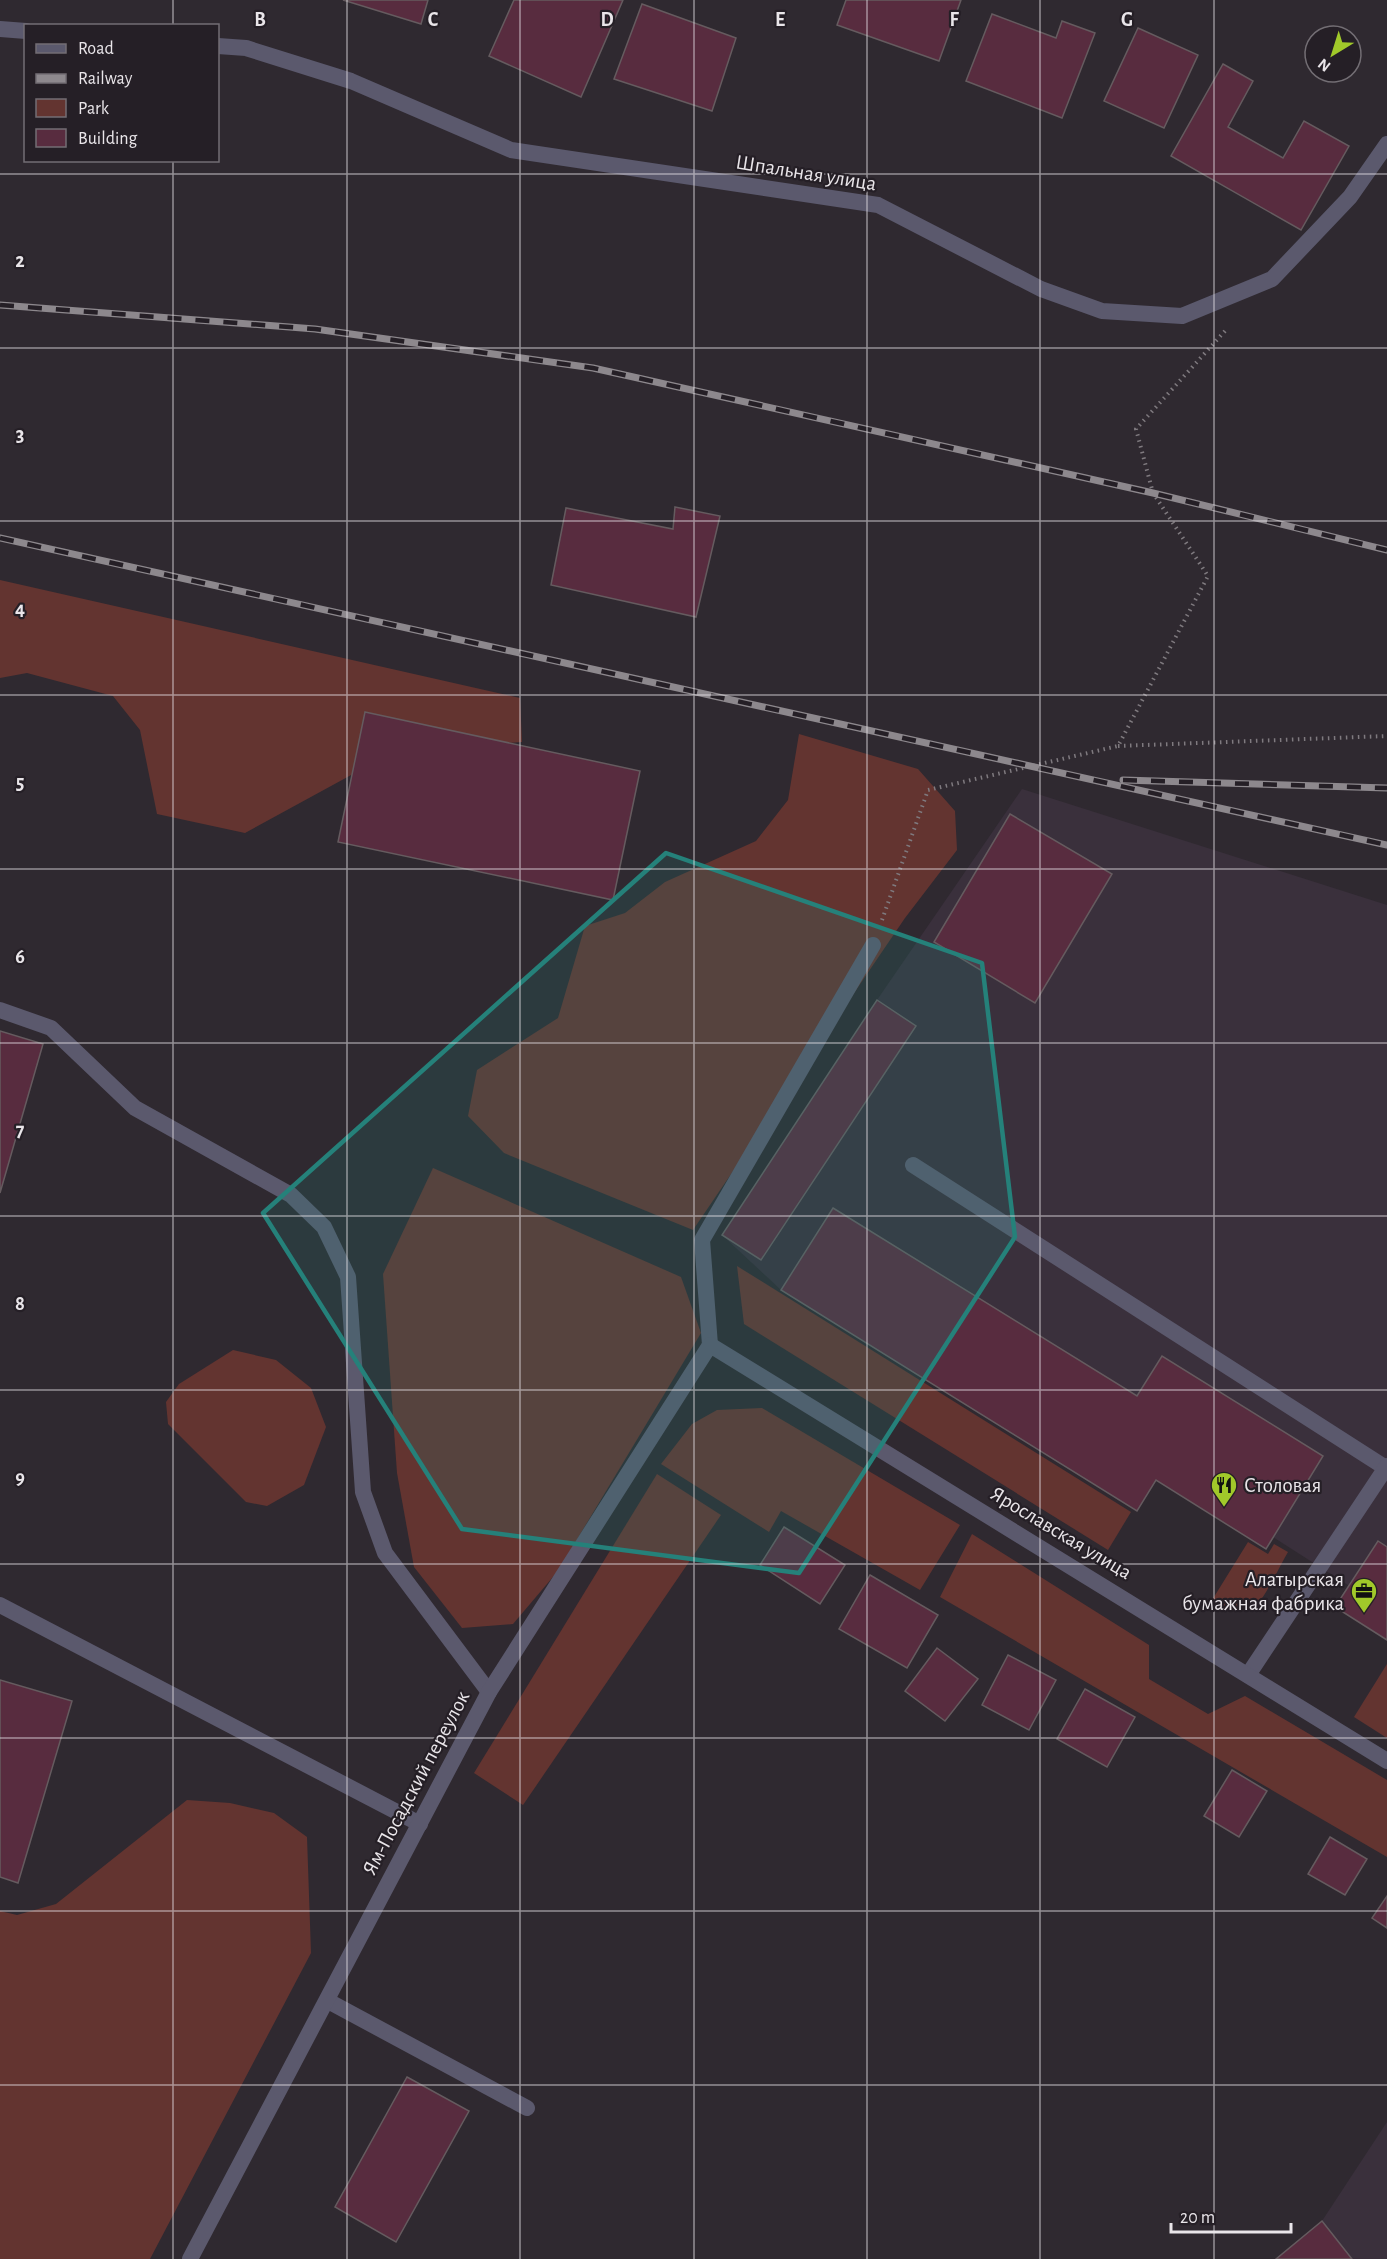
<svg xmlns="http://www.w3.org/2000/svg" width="1387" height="2259" font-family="'Alegreya Sans',sans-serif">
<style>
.built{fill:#3a303c}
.green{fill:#633430}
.building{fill:#582c3f;stroke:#655b5f;stroke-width:1.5}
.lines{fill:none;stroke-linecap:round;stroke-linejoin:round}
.path{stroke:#7f7a7f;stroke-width:4;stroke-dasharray:1.5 4.5;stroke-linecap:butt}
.service{stroke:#5b596d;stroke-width:16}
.minor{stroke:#5b596d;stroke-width:16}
.rail-casing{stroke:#8d888d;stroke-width:7}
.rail{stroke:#251f26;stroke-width:4.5;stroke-dasharray:14;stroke-linecap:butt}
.marked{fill:#25817a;fill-opacity:0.2;stroke:#25817a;stroke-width:4.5;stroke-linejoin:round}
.grid{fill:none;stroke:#e9e5e9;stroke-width:1.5;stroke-opacity:0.55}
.labels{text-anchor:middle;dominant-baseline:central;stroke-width:4.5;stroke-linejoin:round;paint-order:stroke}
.street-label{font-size:21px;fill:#e9e5e9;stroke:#251f26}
.poi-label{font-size:21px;fill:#e9e5e9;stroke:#251f26;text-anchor:start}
.grid-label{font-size:20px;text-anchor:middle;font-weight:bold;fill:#e9e5e9;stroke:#251f26;stroke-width:4.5;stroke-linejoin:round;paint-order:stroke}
</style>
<rect width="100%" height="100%" fill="#2f2930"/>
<g class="built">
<polygon points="1022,789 1387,905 1387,1640 1335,1607 1348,1585 1273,1537 1156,1480 1137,1511 781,1290 722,1235 877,1000"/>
<polygon points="1387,2122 1387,2259 1276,2259 1322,2221"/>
</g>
<g class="green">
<polygon points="0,580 520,698 522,742 434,748 353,774 245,833 157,814 140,730 113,696 27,673 0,678"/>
<polygon points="799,734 918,769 955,811 957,850 905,918 693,1230 504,1153 468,1116 477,1070 558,1018 585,926 625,913 665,882 756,841 788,800"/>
<polygon points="433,1168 681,1277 701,1333 558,1571 513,1624 462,1628 414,1567 397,1473 383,1274"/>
<polygon points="737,1266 1131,1512 1108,1550 744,1324"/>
<polygon points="233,1350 276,1360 311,1388 326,1427 304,1485 267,1506 246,1502 168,1424 166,1402 179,1384"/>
<polygon points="762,1408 960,1525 920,1590 781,1511 769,1532 661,1464 692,1424 717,1410"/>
<polygon points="657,1474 721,1515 523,1805 474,1773"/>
<polygon points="972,1534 1149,1645 1149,1679 1208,1714 1245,1696 1387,1780 1387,1857 940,1597"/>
<path d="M1248,1542L1268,1554L1274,1544L1288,1552C1282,1562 1266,1595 1259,1602C1245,1614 1224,1610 1209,1605Z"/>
<polygon points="1387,1664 1387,1738 1354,1717"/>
<polygon points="187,1800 230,1803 274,1813 307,1837 311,1953 150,2259 0,2259 0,1911 17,1915 56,1904"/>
</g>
<g class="building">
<polygon points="343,0 428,0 421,24"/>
<polygon points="514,0 623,0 581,97 489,56"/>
<polygon points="846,0 961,0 939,61 837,25"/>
<polygon points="642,4 736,38 712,111 614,79"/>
<polygon points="992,14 1056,38 1062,21 1095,33 1062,118 966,81"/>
<polygon points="1138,28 1198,55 1164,128 1104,101"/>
<polygon points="1223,64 1253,81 1228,127 1283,158 1304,121 1349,146 1301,230 1171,156"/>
<polygon points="675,507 720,516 696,617 551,585 566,508 673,529"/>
<polygon points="365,712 640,771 613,900 338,842"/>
<polygon points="1010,814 1112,874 1035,1003 934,942"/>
<polygon points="877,1000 916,1026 761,1260 722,1235"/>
<polygon points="0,1031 43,1044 0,1193"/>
<polygon points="833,1208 1137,1396 1162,1356 1323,1456 1266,1549 1156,1480 1137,1511 781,1290"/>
<polygon points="784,1527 845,1565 820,1604 760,1565"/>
<polygon points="1378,1541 1387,1547 1387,1640 1335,1607"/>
<polygon points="870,1575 938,1615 907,1668 839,1629"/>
<polygon points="937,1648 978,1679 945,1721 905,1691"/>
<polygon points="1008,1655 1056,1680 1029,1730 982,1705"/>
<polygon points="0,1680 72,1701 18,1883 0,1877"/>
<polygon points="1085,1689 1135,1717 1107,1767 1057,1739"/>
<polygon points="1232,1770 1267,1791 1239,1837 1204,1816"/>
<polygon points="1330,1837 1367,1859 1345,1895 1308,1874"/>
<polygon points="1387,1896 1387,1928 1372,1918"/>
<polygon points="407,2077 469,2111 396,2242 335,2207"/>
<polygon points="1322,2221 1352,2259 1276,2259"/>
</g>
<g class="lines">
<g class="path">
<polyline points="1118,746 1387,736"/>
<polyline points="882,920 928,790 1118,746 1208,576 1153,493 1136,429 1225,331"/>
</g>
<g class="service">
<polyline points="0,1010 51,1028 135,1108 291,1195 324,1227 348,1277 363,1492 385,1553 489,1692"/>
<polyline points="913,1165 1386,1468"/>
<polyline points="710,1345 702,1240 873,945"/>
<polyline points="0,1605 420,1824"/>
<polyline points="1248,1675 1387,1466"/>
<polyline points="328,2001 527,2108"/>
</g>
<g class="minor">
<polyline points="0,29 26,31"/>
<polyline points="218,46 246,48 351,81 511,150 878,205 1041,289 1102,311 1182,316 1272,279 1350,197 1387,144"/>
<polyline points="190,2259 489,1692 710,1345 1387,1761"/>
</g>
<g class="rail-casing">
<g id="rail">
<polyline points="0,305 315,329 593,368 1153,493 1387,550"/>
<polyline points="0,538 1387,845"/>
<polyline points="1123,780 1387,788"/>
</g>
</g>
<use href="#rail" class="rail"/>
</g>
<path class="marked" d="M666,853L982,963L1015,1237L799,1573L462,1529L263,1213Z"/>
<path class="grid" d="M173,0V26M347,0V2259M520,0V2259M694,0V2259M867,0V2259M1040,0V2259M1214,0V2259M173,160V2259M0,174H1387M0,348H1387M0,521H1387M0,695H1387M0,869H1387M0,1043H1387M0,1216H1387M0,1390H1387M0,1564H1387M0,1738H1387M0,1911H1387M0,2085H1387"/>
<defs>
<g id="restaurant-pin" transform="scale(1.35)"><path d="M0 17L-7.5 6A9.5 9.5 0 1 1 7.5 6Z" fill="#a1c92a" stroke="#251f26"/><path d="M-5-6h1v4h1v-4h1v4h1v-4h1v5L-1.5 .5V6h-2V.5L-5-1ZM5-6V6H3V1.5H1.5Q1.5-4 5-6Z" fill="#111"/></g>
<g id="office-pin" transform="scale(1.35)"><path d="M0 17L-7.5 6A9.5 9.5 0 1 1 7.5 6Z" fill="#a1c92a" stroke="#251f26"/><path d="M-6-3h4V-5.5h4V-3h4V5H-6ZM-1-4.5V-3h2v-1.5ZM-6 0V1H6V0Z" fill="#111"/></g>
</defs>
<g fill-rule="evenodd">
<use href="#restaurant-pin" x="1224" y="1485"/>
<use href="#office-pin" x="1364" y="1591"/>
</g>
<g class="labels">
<g class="street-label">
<text transform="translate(806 173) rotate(9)">Шпальная улица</text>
<text transform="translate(1061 1533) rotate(31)">Ярославская улица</text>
<text transform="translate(416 1783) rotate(-62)">Ям-Посадский переулок</text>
</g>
<g class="poi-label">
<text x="1244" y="1485">Столовая</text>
<text x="1344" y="1579" text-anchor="end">Алатырская<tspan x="1344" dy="24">бумажная фабрика</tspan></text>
</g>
</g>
<g class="grid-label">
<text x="260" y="26">B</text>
<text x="433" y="26">C</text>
<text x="607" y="26">D</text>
<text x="780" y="26">E</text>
<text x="954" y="26">F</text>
<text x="1127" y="26">G</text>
<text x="20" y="267">2</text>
<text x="20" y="441">3</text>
<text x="20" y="615">4</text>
<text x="20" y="789">5</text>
<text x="20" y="963">6</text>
<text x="20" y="1136">7</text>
<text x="20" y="1310">8</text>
<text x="20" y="1484">9</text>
</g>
<rect x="24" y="24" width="195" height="138" fill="#251f26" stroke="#736e74" stroke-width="1.5"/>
<rect x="36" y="44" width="30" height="9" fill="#5b596d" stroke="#736e74" stroke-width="1.5"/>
<text x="78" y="54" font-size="18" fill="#e9e5e9">Road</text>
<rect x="36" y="74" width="30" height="9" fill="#8d888d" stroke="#736e74" stroke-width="1.5"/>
<text x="78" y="84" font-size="18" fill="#e9e5e9">Railway</text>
<rect x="36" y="99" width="30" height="18" fill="#633430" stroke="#736e74" stroke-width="1.5"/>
<text x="78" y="114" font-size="18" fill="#e9e5e9">Park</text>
<rect x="36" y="129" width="30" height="18" fill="#582c3f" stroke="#736e74" stroke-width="1.5"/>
<text x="78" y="144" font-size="18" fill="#e9e5e9">Building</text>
<g transform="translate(1333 54) rotate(218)"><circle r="28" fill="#251f26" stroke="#736e74" stroke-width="1.5"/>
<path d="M0-4.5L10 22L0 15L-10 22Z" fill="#a1c92a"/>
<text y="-9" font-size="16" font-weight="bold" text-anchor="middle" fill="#e9e5e9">N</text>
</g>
<path d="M1171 2223v9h120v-9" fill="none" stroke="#e9e5e9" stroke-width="3"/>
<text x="1180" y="2223" font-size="18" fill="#e9e5e9" stroke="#251f26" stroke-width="4.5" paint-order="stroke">20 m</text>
</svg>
